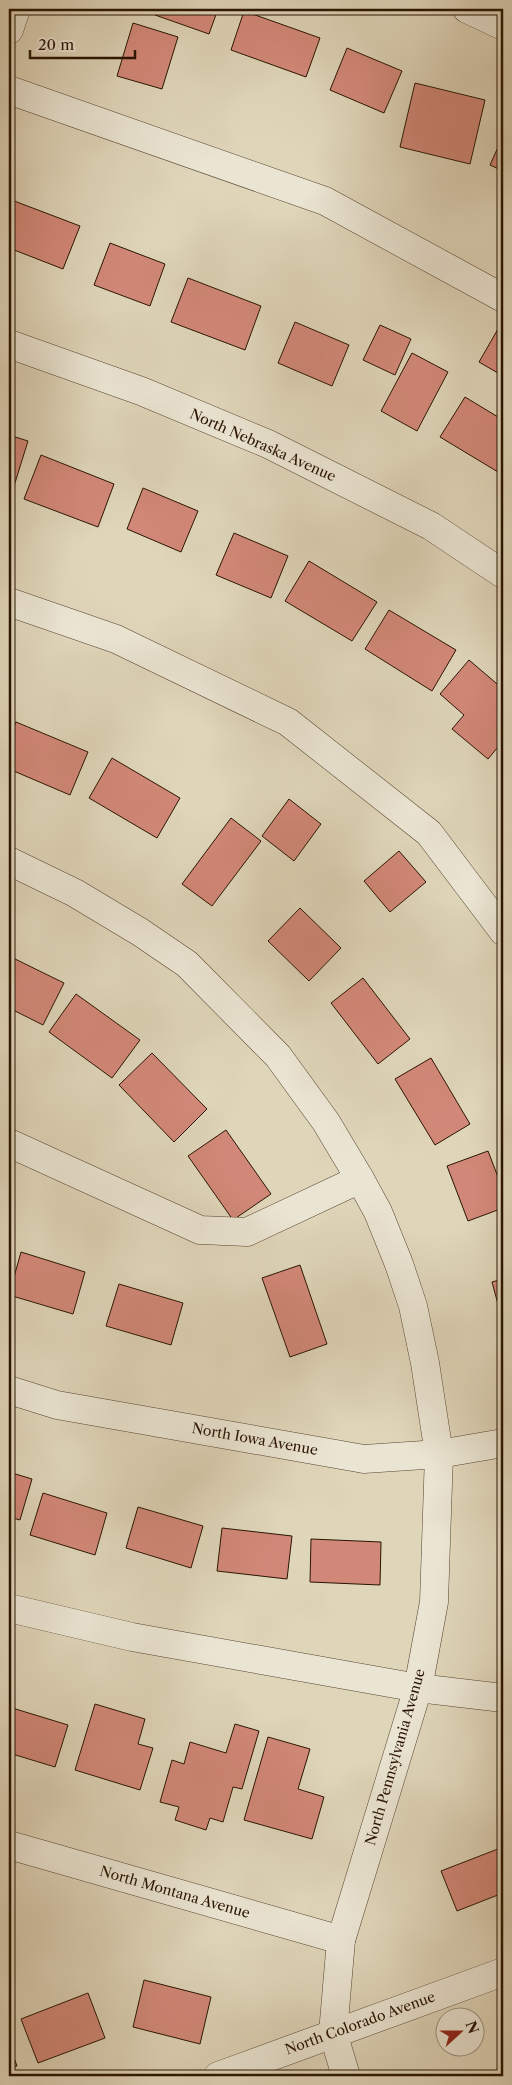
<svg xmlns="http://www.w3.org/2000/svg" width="512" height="2085" font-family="'Libre Caslon Text',serif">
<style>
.building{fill:#d28878;stroke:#291402}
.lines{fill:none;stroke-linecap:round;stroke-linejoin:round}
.minor-casing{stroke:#564430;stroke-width:29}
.minor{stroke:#eae4d2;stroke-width:28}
.labels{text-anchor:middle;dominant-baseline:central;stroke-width:4;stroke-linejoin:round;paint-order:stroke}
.street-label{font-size:14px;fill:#291402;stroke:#eae4d2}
</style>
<rect width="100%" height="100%" fill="#dfd5b9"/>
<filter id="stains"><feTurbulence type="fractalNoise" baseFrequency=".004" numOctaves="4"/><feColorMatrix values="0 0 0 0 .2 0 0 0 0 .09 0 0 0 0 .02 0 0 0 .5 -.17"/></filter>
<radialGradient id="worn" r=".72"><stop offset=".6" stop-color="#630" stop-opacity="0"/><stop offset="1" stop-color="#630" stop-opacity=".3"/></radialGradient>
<g class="building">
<polygon points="157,9 218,9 209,34 155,15"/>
<polygon points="244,11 320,38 306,77 231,50"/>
<polygon points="133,23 178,37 162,89 117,76"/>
<polygon points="347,48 402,71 384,113 330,90"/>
<polygon points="415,83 485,100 470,164 400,147"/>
<polygon points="503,136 503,171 490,165"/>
<polygon points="9,199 80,226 63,269 9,248"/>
<polygon points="110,243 165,264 150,306 94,285"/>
<polygon points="188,278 261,306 245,350 171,322"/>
<polygon points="295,322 349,345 332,386 278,363"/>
<polygon points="502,322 503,323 503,376 479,362"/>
<polygon points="380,325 411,339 395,375 363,360"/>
<polygon points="412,353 448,372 417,431 381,411"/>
<polygon points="465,397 503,420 503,475 440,437"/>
<polygon points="9,435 28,441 14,486 9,484"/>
<polygon points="41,455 114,484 98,527 24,499"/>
<polygon points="143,488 198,511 181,552 127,529"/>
<polygon points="234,533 288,556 271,598 216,575"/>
<polygon points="309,561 377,602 352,641 285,601"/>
<polygon points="389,610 456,650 432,691 365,649"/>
<polygon points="469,660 503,689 503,741 488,759 452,729 464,715 440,694"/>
<polygon points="16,722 88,752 70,795 9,769 9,738"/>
<polygon points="112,758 180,798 157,838 89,798"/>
<polygon points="289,799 321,824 294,861 262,836"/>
<polygon points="231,818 261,841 212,906 182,884"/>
<polygon points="399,851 426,882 390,912 364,881"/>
<polygon points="300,908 341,948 309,981 268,941"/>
<polygon points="9,956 64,983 43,1025 9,1008"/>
<polygon points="363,978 410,1039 378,1064 331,1003"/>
<polygon points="76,994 140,1040 112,1078 49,1032"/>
<polygon points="152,1053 207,1109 174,1142 119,1085"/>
<polygon points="431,1058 470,1124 435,1145 395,1079"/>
<polygon points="226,1130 271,1194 233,1220 188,1156"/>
<polygon points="488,1151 503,1190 503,1208 468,1221 447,1166"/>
<polygon points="21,1252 85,1272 73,1314 9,1295"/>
<polygon points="300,1265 327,1344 290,1357 262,1278"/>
<polygon points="503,1279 503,1323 492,1282"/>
<polygon points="119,1284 183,1303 171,1345 106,1326"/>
<polygon points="9,1472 32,1479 20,1520 9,1517"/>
<polygon points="43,1493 107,1513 95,1555 30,1535"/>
<polygon points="138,1507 203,1526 191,1568 126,1548"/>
<polygon points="222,1528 292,1536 287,1579 217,1571"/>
<polygon points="311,1539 381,1542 380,1585 310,1582"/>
<polygon points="95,1704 145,1719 138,1744 153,1748 140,1790 75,1770"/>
<polygon points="9,1707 68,1725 55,1767 9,1753"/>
<polygon points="235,1724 259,1731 242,1789 233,1787 223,1822 210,1818 206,1830 175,1820 179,1807 160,1802 172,1760 184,1764 190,1742 226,1753"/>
<polygon points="268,1737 310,1749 298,1789 324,1797 312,1839 244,1820"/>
<polygon points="503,1847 503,1893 457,1911 441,1871"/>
<polygon points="144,1980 211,1997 200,2044 133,2027"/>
<polygon points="88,1993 105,2038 38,2063 21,2019"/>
<polygon points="9,2044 17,2066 9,2069"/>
</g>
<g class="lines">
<g class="minor-casing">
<g id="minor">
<polyline points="467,9 503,26"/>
<polyline points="9,30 16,9"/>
<polyline points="9,90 325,201 503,298"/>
<polyline points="9,344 141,391 268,444 431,526 503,574"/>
<polyline points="9,602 116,639 288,722 429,833 503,931"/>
<polyline points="9,861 75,893 140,932 187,964 278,1056 326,1122 360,1179 378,1212 399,1264 413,1306 425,1363 439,1454 434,1602 418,1688 341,1940 333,2033 346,2076"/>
<polyline points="9,1143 200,1230 247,1232 360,1179"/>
<polyline points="9,1390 57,1405 364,1459 439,1454 503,1443"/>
<polyline points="9,1608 132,1637 418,1688 503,1698"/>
<polyline points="9,1845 341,1940"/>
<polyline points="218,2076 503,1972"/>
</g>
</g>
<use href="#minor" class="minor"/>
</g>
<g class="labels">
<g class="street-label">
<text transform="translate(263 445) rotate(24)">North Nebraska Avenue</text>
<text transform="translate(255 1439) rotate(10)">North Iowa Avenue</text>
<text transform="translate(395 1757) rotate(-74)">North Pennsylvania Avenue</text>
<text transform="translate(175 1892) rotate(16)">North Montana Avenue</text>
<text transform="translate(360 2023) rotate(-20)">North Colorado Avenue</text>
</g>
</g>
<rect width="512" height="2085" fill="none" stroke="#dfd5b9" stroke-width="30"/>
<rect x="10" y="10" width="492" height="2065" fill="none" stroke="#291402" stroke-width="2.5"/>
<rect x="15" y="15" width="482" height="2055" fill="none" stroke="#291402"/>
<g transform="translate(460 2032) rotate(69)"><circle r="24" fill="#eae4d2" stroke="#9d917f"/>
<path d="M0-4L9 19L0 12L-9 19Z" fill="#8f2418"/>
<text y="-8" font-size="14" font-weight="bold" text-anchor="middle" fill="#291402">N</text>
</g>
<path d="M30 50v8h105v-8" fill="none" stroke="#291402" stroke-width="2.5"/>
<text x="38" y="50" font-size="15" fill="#291402" stroke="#eae4d2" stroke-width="4" paint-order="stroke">20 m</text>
<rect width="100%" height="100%" filter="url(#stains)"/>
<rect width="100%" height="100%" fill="url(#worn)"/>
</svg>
